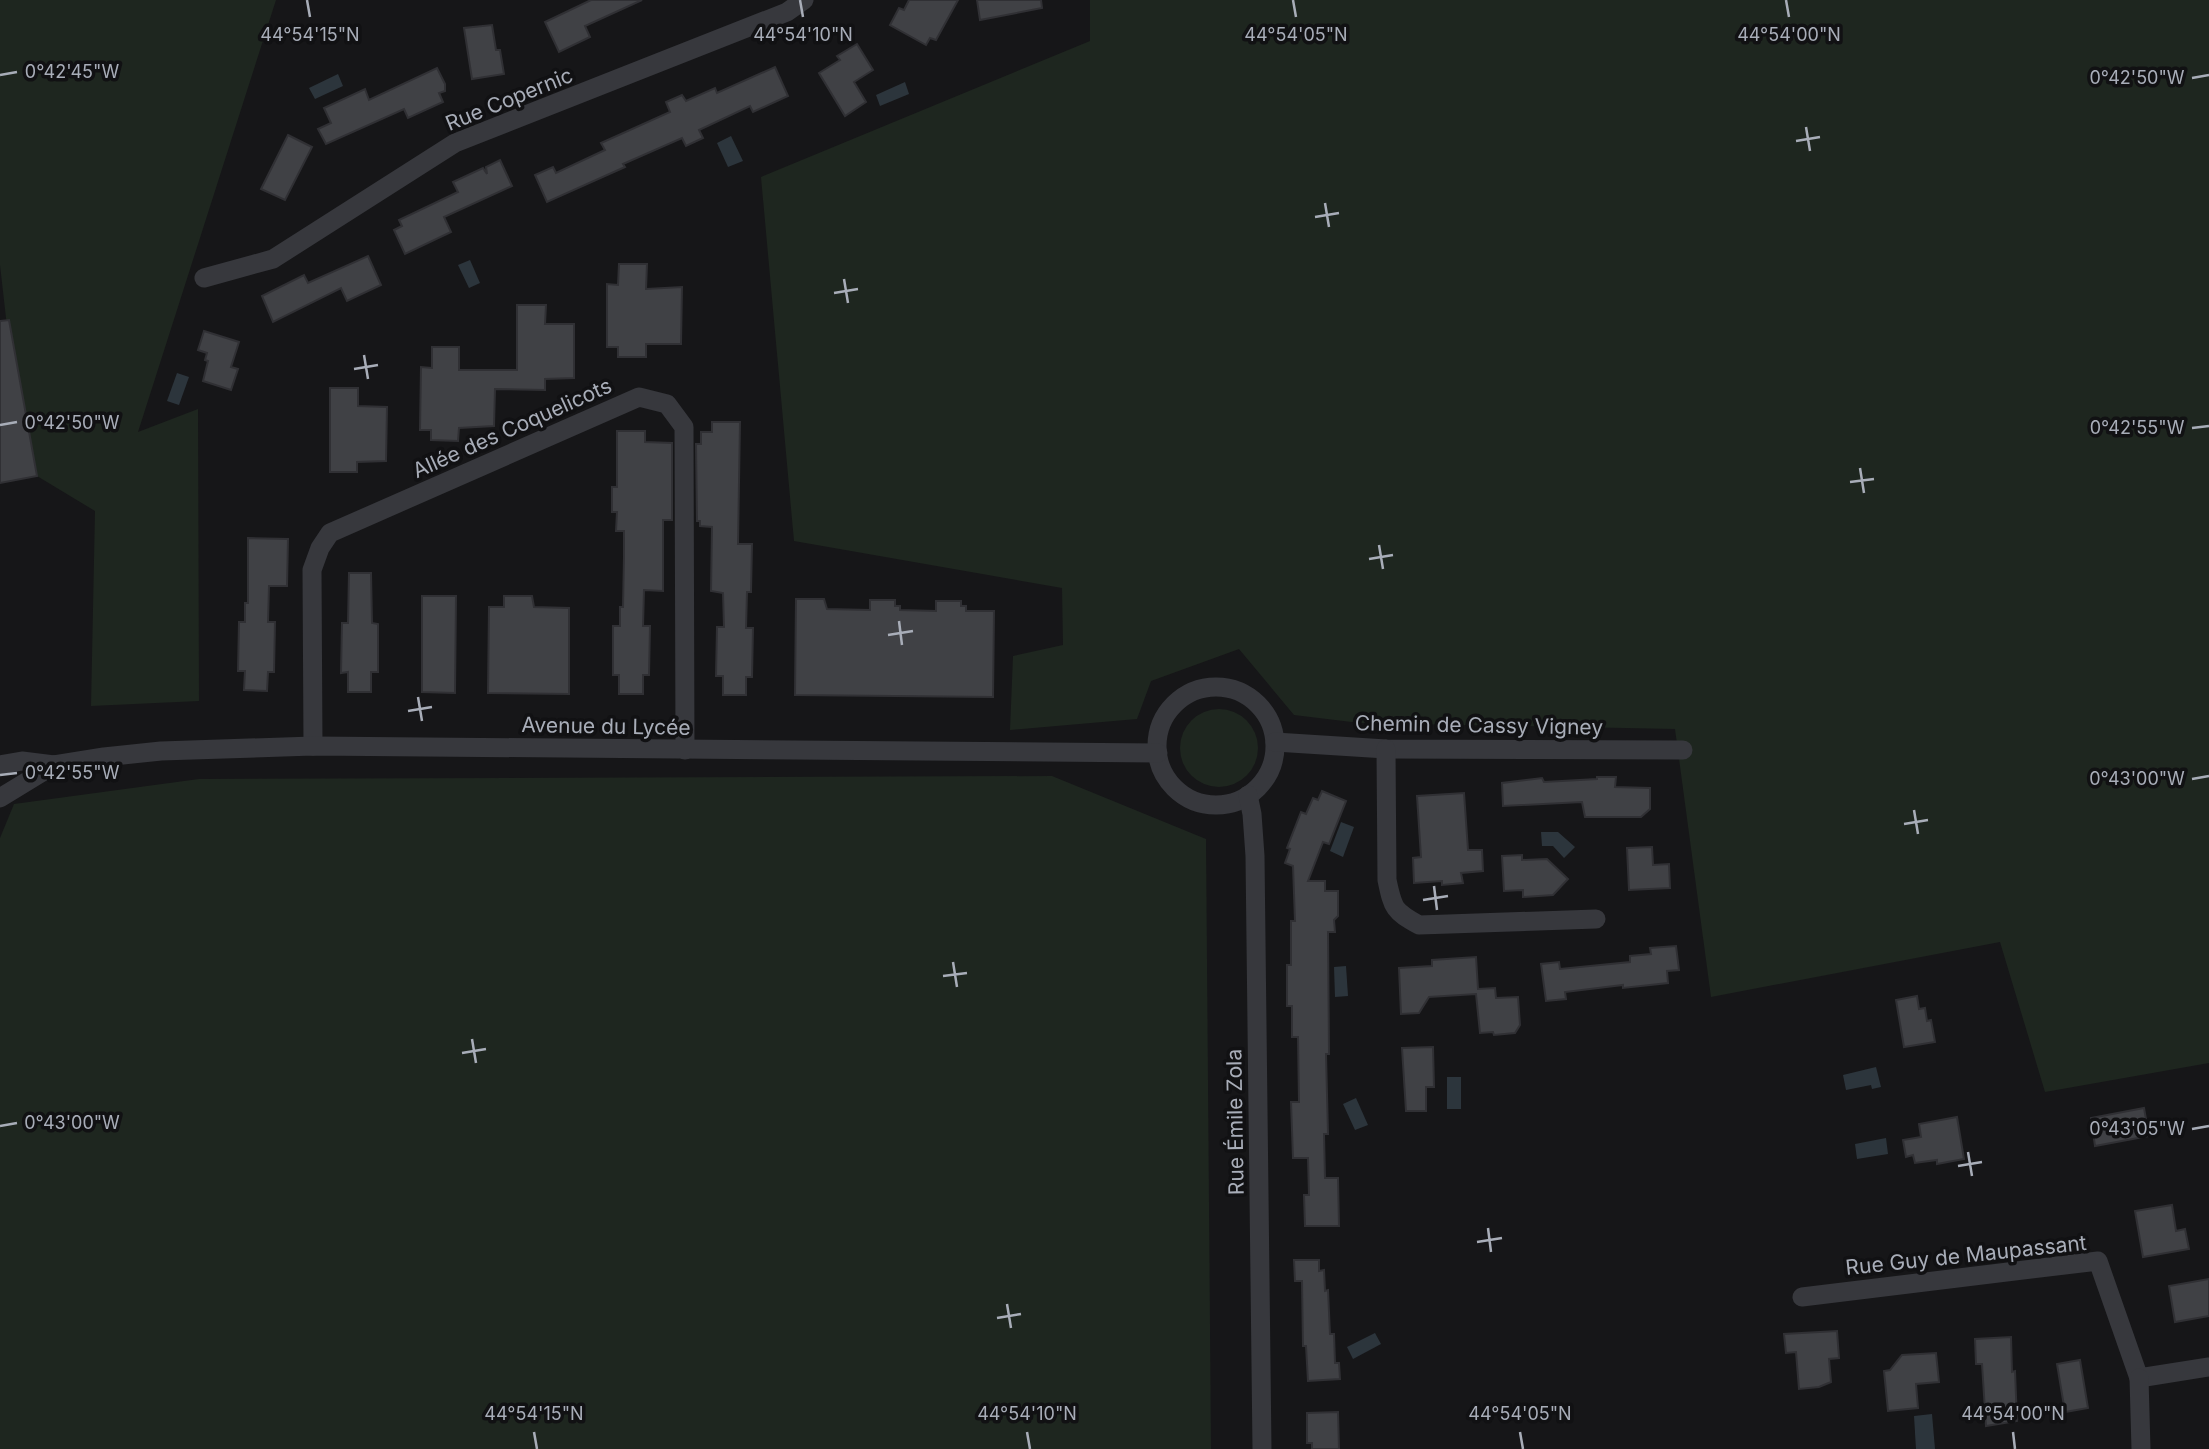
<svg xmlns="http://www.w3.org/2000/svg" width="2209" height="1449" font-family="Inter,sans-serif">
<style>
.green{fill:#1e261f}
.water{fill:#2c353c}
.building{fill:#404145;stroke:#303034;stroke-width:2}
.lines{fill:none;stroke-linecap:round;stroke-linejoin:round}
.minor{stroke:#37383d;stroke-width:19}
.ticks{fill:none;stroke:#a8adb8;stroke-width:2.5}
.labels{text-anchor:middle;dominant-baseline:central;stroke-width:7;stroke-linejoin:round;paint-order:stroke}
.street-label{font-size:21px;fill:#a8adb8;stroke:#111113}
.ticks-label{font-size:18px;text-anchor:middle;fill:#a8adb8;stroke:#111113;stroke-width:7;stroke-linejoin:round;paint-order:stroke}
</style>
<rect width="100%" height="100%" fill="#161618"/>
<g class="green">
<polygon points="0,0 276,0 138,432 198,409 199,701 91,706 95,511 37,476 6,318 0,265"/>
<polygon points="1090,0 2209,0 2209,1063 2045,1092 2000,942 1711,997 1675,729 1360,723 1294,715 1239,649 1151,681 1137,719 1010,730 1013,656 1063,645 1062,588 794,541 761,177 1090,41"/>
<circle cx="1219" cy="748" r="39"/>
<polygon points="1052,776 1206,839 1211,1449 0,1449 0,838 14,804 199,779"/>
</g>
<g class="water">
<polygon points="338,74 343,86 315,99 309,88"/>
<polygon points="905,82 909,94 880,106 876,95"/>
<polygon points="731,136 743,161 728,167 717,143"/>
<polygon points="470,260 480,283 469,288 458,265"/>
<polygon points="177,373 189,377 179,405 167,401"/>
<polygon points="1341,822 1354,827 1343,857 1330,851"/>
<polygon points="1541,832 1558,832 1575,847 1564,858 1553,846 1542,846"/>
<polygon points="1346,966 1348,996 1335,997 1334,967"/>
<polygon points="1876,1067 1881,1087 1872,1089 1871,1085 1846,1090 1843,1075"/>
<rect x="1447" y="1077" width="14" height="32"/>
<polygon points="1356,1098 1368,1125 1355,1130 1343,1104"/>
<polygon points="1886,1138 1888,1154 1857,1159 1855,1144"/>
<polygon points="1375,1333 1381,1344 1353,1359 1347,1347"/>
<polygon points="1932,1414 1935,1449 1916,1449 1914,1416"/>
</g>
<g class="building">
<polygon points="591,0 642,0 585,26 590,37 559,52 545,22"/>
<polygon points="909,0 958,0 936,40 930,38 926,45 890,25 899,8 904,10"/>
<polygon points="977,0 1041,0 1042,8 980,20"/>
<polygon points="492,25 496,50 500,50 504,74 472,79 464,28"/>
<polygon points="857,44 873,70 854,82 866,102 845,116 819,73 840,60 837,56"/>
<polygon points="775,67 788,96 753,112 750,106 699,130 703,138 686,146 682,138 623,164 625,167 547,202 535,175 553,167 556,173 605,150 601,143 670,112 666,102 682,95 686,101 715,88 717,93"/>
<polygon points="437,68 445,84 445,91 439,93 443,102 408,118 404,109 326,144 318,129 331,123 324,108 365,89 369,100"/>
<polygon points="288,135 312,147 285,200 261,189"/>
<polygon points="500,160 512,186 444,217 451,232 405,254 394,230 402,226 399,220 458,192 453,182 483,168 487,174 486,167"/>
<polygon points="368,256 381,285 347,301 341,288 273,322 262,296 304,275 308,283"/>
<polygon points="619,264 647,264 646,289 682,287 681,344 646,344 646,357 618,357 618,347 607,347 607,284 618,285"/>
<polygon points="517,305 546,305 545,324 574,324 574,378 545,379 545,390 495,389 494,426 459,428 458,441 431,440 431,430 420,430 421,367 432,368 432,347 459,347 459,370 517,370"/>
<polygon points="9,320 37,476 0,483 0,321"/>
<polygon points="204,331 239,342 231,367 238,369 231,390 203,381 208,361 205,360 207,353 198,350"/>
<polygon points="330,388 358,388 358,406 387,407 386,461 357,462 357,472 330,472"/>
<polygon points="712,422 740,422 738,544 752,544 751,592 747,592 746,628 753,628 752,677 746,677 746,695 723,695 723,676 716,676 717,627 724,627 723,593 711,591 712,527 700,526 700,521 697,521 696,444 701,444 701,432 712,432"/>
<polygon points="617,431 645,431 645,442 672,443 672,520 663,520 663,591 644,590 643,626 650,626 649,675 643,675 643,694 619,694 619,675 613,675 613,626 620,626 620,607 623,607 624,556 624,531 616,531 617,512 612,512 612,487 617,487"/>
<polygon points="248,538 288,539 287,586 269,586 268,622 275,622 274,672 268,672 267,691 244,690 245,671 238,671 239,622 245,622 245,603 248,603"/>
<polygon points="349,573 371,573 372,623 378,624 378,672 371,672 371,692 348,692 348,672 341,673 342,623 348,623"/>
<polygon points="422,596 456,596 455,693 422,692"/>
<polygon points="504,596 532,596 534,607 569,608 569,694 488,693 489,607 504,607"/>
<polygon points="796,599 824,599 827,609 870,610 870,600 895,600 895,606 900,606 900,610 936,611 936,601 961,601 961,606 966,606 966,611 994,611 993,697 795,695"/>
<polygon points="1597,777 1616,777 1615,787 1650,788 1650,809 1641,817 1585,817 1582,802 1503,806 1502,783 1542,778 1544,782 1597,779"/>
<polygon points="1322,791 1346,801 1329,844 1323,842 1308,881 1325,881 1325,891 1338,891 1338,916 1334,920 1335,932 1328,932 1329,1054 1326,1054 1328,1134 1324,1134 1325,1178 1338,1178 1339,1226 1305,1226 1304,1195 1309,1195 1308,1158 1293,1158 1291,1102 1299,1102 1298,1037 1292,1037 1292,1006 1287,1006 1287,965 1291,965 1291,921 1295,921 1293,866 1285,863 1290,849 1287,848 1301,812 1306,814 1313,798 1318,800"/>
<polygon points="1464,793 1468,850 1482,850 1483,871 1461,873 1463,883 1442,885 1442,881 1414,883 1413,858 1421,857 1417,796"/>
<polygon points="1652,847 1653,865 1669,864 1670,888 1629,890 1627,848"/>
<polygon points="1522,855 1522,860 1547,859 1568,879 1553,895 1523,897 1523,890 1504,891 1502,856"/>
<polygon points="1676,946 1679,970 1667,971 1668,983 1623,988 1623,985 1565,992 1566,999 1546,1001 1541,964 1559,962 1560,969 1630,962 1630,956 1651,954 1650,948"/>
<polygon points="1476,957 1478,989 1495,988 1496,998 1518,997 1520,1025 1515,1033 1494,1035 1493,1032 1480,1033 1476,994 1429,997 1419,1013 1401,1014 1399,968 1432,966 1432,960"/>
<polygon points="1917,996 1919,1009 1925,1008 1927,1021 1931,1020 1935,1042 1904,1047 1896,1000"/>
<polygon points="1433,1047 1434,1087 1426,1087 1426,1111 1406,1111 1402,1048"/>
<polygon points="2144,1108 2149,1136 2095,1146 2091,1118"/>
<polygon points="1957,1117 1964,1159 1937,1164 1937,1160 1915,1163 1913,1155 1906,1157 1903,1140 1921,1137 1919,1124"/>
<polygon points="2172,1205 2176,1231 2185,1229 2189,1249 2143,1257 2135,1211"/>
<polygon points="1294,1260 1319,1260 1319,1271 1324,1270 1325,1291 1328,1290 1330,1334 1334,1334 1335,1363 1339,1363 1340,1379 1308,1381 1306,1346 1303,1346 1302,1281 1295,1281"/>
<polygon points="2209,1279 2209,1316 2175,1322 2169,1286"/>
<polygon points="1837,1331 1839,1358 1829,1359 1831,1382 1819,1387 1799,1389 1796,1352 1786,1353 1784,1334"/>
<polygon points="2011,1337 2012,1372 2015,1371 2017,1421 1986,1426 1982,1364 1976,1364 1975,1339"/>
<polygon points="1936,1353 1939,1382 1916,1384 1918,1408 1888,1411 1884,1371 1890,1370 1902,1355"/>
<polygon points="2080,1360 2088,1408 2065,1412 2057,1364"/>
<polygon points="1338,1412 1339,1449 1312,1449 1312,1443 1307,1443 1307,1413"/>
</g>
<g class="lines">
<g class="minor">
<polyline points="204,278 273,259 455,143 787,12 804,0"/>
<circle cx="1216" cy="746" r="59"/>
<polyline points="1275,742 1386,749 1683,750"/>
<polyline points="313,746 312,570 320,548 330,533 639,397 667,404 684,427 685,750"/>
<path d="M1386,749L1387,880C1393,909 1394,911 1419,925L1596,919"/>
<polyline points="0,765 22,761 54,765 104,757 161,751 313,746 1158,753"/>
<polyline points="1248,795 1252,814 1255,856 1262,1449"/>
<polyline points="0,798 54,765"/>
<polyline points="1802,1297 2098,1261 2139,1378 2209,1367"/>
<polyline points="2139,1378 2141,1449"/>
</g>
</g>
<path class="ticks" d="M307,0L310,17M800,0L803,17M1293,0L1296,17M1786,0L1789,17M0,75L17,72M2192,78L2209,75M1806,127L1810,151M1796,141L1820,137M1325,203L1329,227M1315,217L1339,213M844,279L848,303M834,293L858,289M364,355L368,379M354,369L378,365M0,425L17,422M2192,428L2209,426M1860,468L1864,493M1850,482L1874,479M1379,545L1383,569M1369,559L1393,555M899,621L902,645M888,635L913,631M418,697L422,721M408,711L432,707M0,775L17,773M2192,779L2209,776M1914,810L1918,834M1904,824L1928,820M1434,886L1437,910M1423,900L1448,896M953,962L957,987M943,976L967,973M472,1039L476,1063M462,1053L486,1049M0,1126L17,1123M2192,1129L2209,1126M1968,1152L1972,1176M1958,1166L1982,1162M1488,1228L1491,1252M1477,1242L1502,1238M1007,1304L1011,1328M997,1318L1021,1314M534,1432L537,1449M1027,1432L1030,1449M1520,1432L1523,1449M2013,1432L2015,1449"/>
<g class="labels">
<g class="street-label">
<text transform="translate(509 99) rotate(-22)">Rue Copernic</text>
<text transform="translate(512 428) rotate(-24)">Allée des Coquelicots</text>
<text transform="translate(1479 725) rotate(1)">Chemin de Cassy Vigney</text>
<text transform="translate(606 726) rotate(1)">Avenue du Lycée</text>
<text transform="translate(1235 1122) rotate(-91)">Rue Émile Zola</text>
<text transform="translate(1966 1255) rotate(-6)">Rue Guy de Maupassant</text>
</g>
</g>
<g class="ticks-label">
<text x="310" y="41">44°54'15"N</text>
<text x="803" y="41">44°54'10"N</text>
<text x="1296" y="41">44°54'05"N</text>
<text x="1789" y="41">44°54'00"N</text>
<text x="72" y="78">0°42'45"W</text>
<text x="2137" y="84">0°42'50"W</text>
<text x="72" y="429">0°42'50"W</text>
<text x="2137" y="434">0°42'55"W</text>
<text x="72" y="779">0°42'55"W</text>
<text x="2137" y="785">0°43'00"W</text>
<text x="72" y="1129">0°43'00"W</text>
<text x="2137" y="1135">0°43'05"W</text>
<text x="534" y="1420">44°54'15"N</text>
<text x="1027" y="1420">44°54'10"N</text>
<text x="1520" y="1420">44°54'05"N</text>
<text x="2013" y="1420">44°54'00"N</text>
</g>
</svg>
